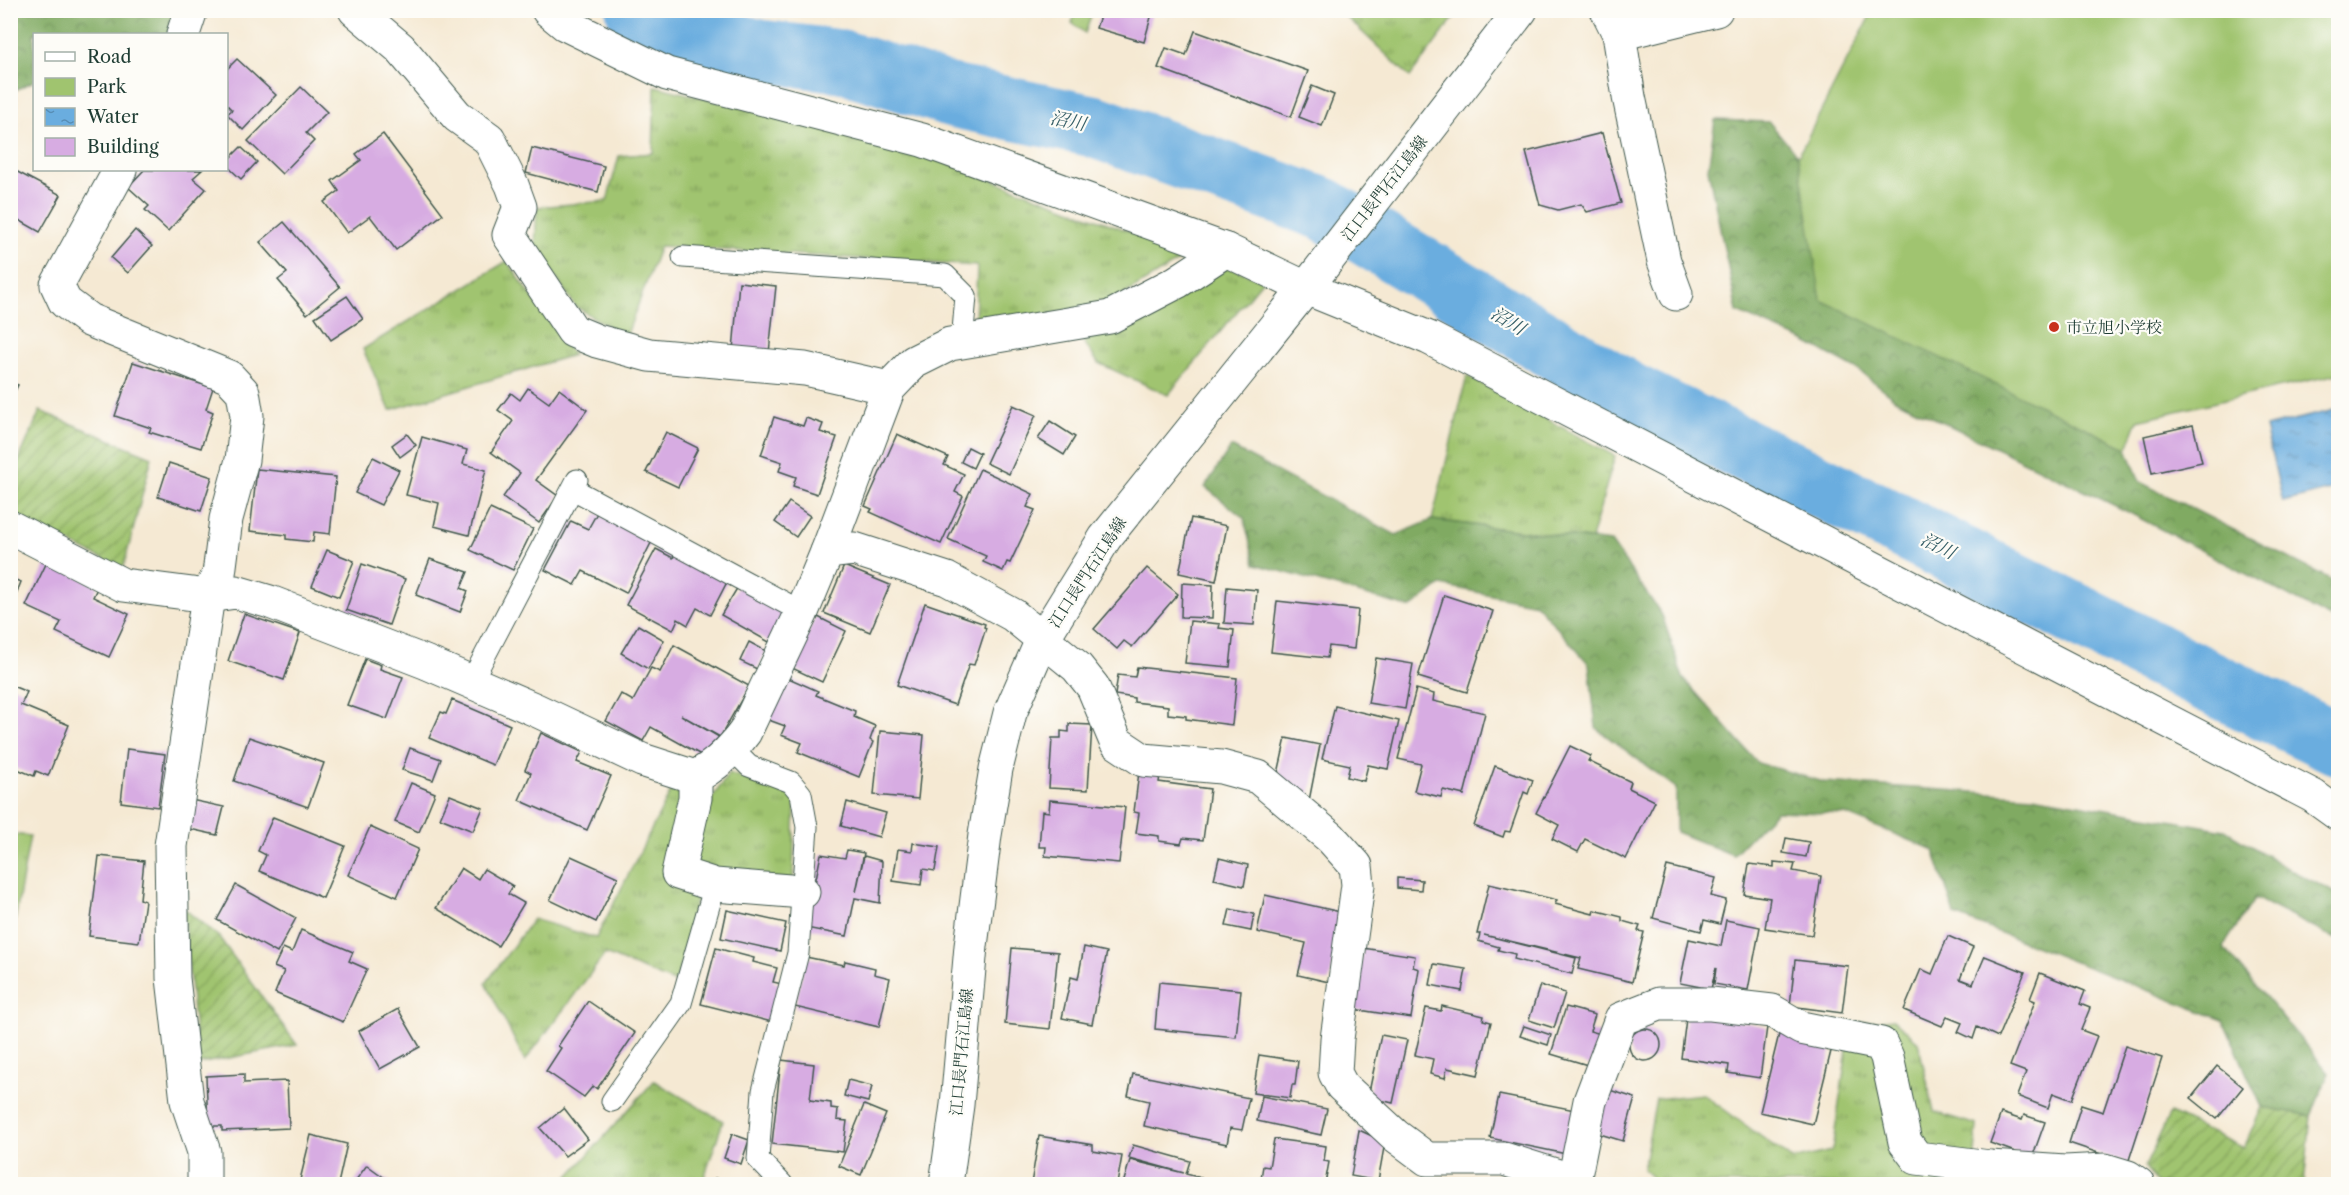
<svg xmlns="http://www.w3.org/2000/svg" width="2349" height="1195" font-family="'Libre Caslon Text','Noto Serif JP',serif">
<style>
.grass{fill:url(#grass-tufts);stroke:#608052;stroke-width:1.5}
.forest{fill:url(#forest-crowns);stroke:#50744b;stroke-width:1.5}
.park{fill:#a0c46f;stroke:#608052;stroke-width:1.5}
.garden{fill:url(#garden-furrows);stroke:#608052;stroke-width:1.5}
.water{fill:url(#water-ripples);stroke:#44758a;stroke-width:1.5}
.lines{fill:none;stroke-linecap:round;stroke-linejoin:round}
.river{stroke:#6aaddf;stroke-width:63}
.building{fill:#d7ace2}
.lane-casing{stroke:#3f574c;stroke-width:23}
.street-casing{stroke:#3f574c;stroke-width:35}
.secondary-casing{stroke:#3f574c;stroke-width:35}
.lane{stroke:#fff;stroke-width:21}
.street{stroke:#fff;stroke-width:33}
.secondary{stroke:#fff;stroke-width:33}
.poi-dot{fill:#c8321e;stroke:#fdfcf7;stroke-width:2}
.labels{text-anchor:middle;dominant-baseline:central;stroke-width:4.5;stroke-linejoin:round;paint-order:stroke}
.street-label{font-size:16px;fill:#1f3d34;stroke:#fdfcf7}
.poi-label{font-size:16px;fill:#1f3d34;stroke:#fdfcf7;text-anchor:start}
.water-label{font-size:18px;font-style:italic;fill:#365f67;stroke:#fdfcf7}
</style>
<defs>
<pattern id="grass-tufts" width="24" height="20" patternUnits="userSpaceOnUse" patternTransform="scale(1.5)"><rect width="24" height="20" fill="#a0c46f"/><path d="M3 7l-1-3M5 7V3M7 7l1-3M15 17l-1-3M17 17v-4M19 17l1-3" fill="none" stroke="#82a05c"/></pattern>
<pattern id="forest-crowns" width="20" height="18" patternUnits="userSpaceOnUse" patternTransform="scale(1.5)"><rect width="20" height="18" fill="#80aa62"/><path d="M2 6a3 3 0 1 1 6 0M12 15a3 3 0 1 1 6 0" fill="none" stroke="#688c52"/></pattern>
<pattern id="garden-furrows" width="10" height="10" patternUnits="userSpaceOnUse" patternTransform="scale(1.5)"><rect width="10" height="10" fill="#a0c46f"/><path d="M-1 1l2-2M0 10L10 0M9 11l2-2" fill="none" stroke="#82a05c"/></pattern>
<pattern id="water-ripples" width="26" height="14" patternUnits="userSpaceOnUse" patternTransform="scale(1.5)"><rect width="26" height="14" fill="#6aaddf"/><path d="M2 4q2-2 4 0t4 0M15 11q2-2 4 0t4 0" fill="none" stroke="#578eb6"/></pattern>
</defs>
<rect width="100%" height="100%" fill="#fdfcf7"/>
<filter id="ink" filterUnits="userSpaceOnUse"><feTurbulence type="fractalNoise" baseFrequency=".0167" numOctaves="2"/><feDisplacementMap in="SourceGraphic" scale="12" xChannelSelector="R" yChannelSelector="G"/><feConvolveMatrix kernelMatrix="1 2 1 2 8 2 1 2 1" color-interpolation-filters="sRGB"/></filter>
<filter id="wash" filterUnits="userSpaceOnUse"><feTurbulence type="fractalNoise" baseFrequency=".008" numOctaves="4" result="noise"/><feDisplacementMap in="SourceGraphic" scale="24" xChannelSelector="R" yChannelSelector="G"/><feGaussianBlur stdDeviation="1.35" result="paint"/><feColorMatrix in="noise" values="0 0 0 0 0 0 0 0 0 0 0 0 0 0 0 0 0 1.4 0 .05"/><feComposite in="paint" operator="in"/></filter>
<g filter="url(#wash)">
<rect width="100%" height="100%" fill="#f5e9d3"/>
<g class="grass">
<polygon points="1075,11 1093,11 1085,33 1072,23"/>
<polygon points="1340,11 1459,11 1410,77"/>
<polygon points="655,86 910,149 1190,254 1105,306 975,325 977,266 660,246 626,337 576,307 535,247 537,207 607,201 619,156 653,153"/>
<polygon points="507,261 573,355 390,410 363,349"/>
<polygon points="1228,267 1263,280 1168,395 1098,363 1083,341"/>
<polygon points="1467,376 1615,456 1591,539 1432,520"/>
<polygon points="729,773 795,796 793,880 703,871 676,983 605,954 525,1061 486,983 533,919 596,938 671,791 711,800"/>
<polygon points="11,834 30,836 11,943 10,834"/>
<polygon points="1893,1019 1918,1042 1934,1112 1977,1125 1973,1184 1659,1184 1643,1169 1656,1099 1703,1094 1793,1160 1832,1151 1851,1024"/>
<polygon points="654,1081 723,1121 702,1184 562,1184"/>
</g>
<g class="forest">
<polygon points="11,11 177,11 169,34 34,34 34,81 11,92"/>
<polygon points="1715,120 1769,122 1798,156 1822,300 2127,448 2140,482 2338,583 2338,622 2128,512 1895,399 1858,370 1804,341 1737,312 1708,169"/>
<polygon points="1231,447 1396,535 1432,520 1611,542 1662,615 1683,678 1758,763 1824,782 2033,796 2225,830 2292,871 2338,894 2338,940 2255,898 2223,947 2329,1073 2311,1116 2262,1107 2223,1020 1955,915 1934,850 1845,814 1776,811 1733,855 1676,832 1676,788 1596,728 1589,664 1536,604 1441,585 1411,608 1255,564 1244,518 1205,487"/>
</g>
<polygon class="park" points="1873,10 2338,11 2338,374 2138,420 2127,448 1821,300 1798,156"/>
<g class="garden">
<polygon points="40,411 152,457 123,569 11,514 11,478"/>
<polygon points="183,908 219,937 297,1045 198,1064"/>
<polygon points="2262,1107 2311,1116 2304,1184 2157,1184 2145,1167 2170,1113 2244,1148"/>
</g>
<polygon class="water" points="2338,409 2338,488 2283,502 2265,427"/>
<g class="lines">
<polyline class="river" points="637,10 694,34 760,51 841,61 956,97 1093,126 1324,209 1628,393 1874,513 2204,679 2338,744"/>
</g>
<g id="blocks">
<g class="building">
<polygon points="1102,10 1153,10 1144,42 1096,28"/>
<polygon points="1195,31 1308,71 1291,117 1158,68 1166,48 1186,55"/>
<polygon points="237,59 276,95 243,130 227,114 232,110 226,104 226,70"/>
<polygon points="1312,86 1334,95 1322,126 1299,117"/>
<polygon points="301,87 327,112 306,133 314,141 282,174 248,141"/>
<polygon points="1602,133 1621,203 1587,212 1581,204 1558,210 1540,205 1526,152"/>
<polygon points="383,134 443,214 396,250 370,216 347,233 324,202 339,191 332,181 361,160 356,154"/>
<polygon points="241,147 257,162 241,179 226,165 226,162"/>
<polygon points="532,148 604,166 598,192 526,173"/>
<polygon points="10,168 61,195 40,232 10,215"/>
<polygon points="144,170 202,170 193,178 206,189 168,231 145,210 149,206 128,187"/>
<polygon points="284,222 340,287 307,314 278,280 287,273 260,242"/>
<polygon points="135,230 152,246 128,273 111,258"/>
<polygon points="739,282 776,286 769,353 733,350"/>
<polygon points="347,296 363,319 331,340 315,317"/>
<polygon points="133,362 213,388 206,409 213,412 201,448 149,432 151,428 115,416"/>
<polygon points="10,382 18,385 10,402"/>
<polygon points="528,388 549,403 559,389 587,410 536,480 558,496 539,523 503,497 520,473 491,452 513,421 498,410 511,393 520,400"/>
<polygon points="1013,405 1036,415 1009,474 986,463"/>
<polygon points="774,417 803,426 806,418 823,424 820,432 837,437 817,494 793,486 796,477 779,471 782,462 761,455"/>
<polygon points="1050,421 1075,437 1064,455 1038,439"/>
<polygon points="2193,425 2202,462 2152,473 2144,436"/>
<polygon points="666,432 698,448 678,487 646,472"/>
<polygon points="407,434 416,445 400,457 392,445"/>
<polygon points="897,434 948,457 944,465 964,474 955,492 963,496 941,544 870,512 872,509 865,506"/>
<polygon points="422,437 467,450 463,464 486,470 469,535 434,526 439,503 406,495"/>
<polygon points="968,447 980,453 973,468 961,462"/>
<polygon points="373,457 399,470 381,505 355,493"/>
<polygon points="169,463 212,477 201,511 158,497"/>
<polygon points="257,469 336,477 330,534 314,532 313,542 286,539 286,535 250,531"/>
<polygon points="980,469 1033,494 1027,507 1035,510 1010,563 1007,562 1003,571 983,562 986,556 948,539"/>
<polygon points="789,502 810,516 796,537 775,522"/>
<polygon points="490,509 533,529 513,570 470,550"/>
<polygon points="597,513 652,541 626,593 583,571 575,585 545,570 571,521 588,529"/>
<polygon points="1191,518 1227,526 1216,581 1179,573"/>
<polygon points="656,549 673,558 675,552 728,580 710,615 697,608 688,625 678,619 673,630 626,605"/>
<polygon points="327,550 354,561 339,597 312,586"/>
<polygon points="430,559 468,572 461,588 468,591 460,612 416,595"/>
<polygon points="47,562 98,586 93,597 129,614 109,657 56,632 61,622 26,606"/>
<polygon points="362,564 405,579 389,625 346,610"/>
<polygon points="844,566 890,585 870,632 824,613"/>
<polygon points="1147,568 1178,594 1132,647 1124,641 1117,649 1094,629"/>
<polygon points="10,578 21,582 11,607 10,607"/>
<polygon points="1182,583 1213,585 1212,618 1181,617"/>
<polygon points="739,585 786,612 769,642 721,615"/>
<polygon points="1227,587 1257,590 1254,625 1224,623"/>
<polygon points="1444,595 1493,611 1467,692 1418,677"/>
<polygon points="1277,601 1358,610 1354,649 1329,646 1327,658 1271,652"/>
<polygon points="925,603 985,624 984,627 986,628 974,665 969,664 955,705 897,685"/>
<polygon points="244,614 300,633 284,680 228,661"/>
<polygon points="816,616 846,631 822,682 792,668"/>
<polygon points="1190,621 1220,624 1219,628 1234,630 1230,667 1185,663"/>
<polygon points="638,625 664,640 648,669 621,653"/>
<polygon points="749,642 766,651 757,669 740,661"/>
<polygon points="674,645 749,686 720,737 681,715 719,737 701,755 651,727 643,741 606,721 621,694 633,701 651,668 660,672"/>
<polygon points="1376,658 1413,664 1405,709 1368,703"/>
<polygon points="365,659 381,665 380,669 403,677 387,719 347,705"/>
<polygon points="1137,667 1237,678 1232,725 1186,719 1186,716 1168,714 1168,706 1134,702 1134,698 1115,695 1118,675 1135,677"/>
<polygon points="784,676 818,691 816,695 855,711 854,717 875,726 870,740 873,742 859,777 798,752 802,743 781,735 785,726 766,719"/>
<polygon points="10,685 27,692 21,705 69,725 48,776 36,771 34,776 10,766"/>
<polygon points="1416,689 1434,694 1433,701 1485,713 1464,795 1443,790 1441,797 1414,791 1421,764 1398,759"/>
<polygon points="452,700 510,725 493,765 429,738 441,712 446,714"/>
<polygon points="1335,706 1399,721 1388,769 1368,765 1364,781 1347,777 1350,765 1322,759"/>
<polygon points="1069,724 1092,725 1088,790 1049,788 1052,738 1061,738 1061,731 1069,732"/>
<polygon points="880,731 924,735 918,799 874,795"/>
<polygon points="541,733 582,752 577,762 611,776 587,830 519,800 531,773 525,770"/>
<polygon points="249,737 324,763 308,807 234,781"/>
<polygon points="1286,738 1320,745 1309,801 1277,778"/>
<polygon points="1570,746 1591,756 1588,761 1631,782 1629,788 1655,801 1626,859 1585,839 1578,852 1552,839 1559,825 1536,813"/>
<polygon points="410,748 441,759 433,780 402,770"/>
<polygon points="127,749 165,754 158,807 121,802"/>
<polygon points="1495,766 1533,780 1528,794 1524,792 1510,832 1505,831 1503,837 1474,826"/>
<polygon points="1139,772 1160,775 1159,782 1210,789 1203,840 1183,838 1181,844 1159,841 1159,836 1136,833 1139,813 1134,812"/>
<polygon points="411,783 435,793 419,832 395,822"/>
<polygon points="450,795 483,808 473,831 440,818"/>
<polygon points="191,800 224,807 217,835 185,828"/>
<polygon points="1050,800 1125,807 1119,863 1045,856 1046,847 1039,847 1042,811 1049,812"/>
<polygon points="847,802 886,813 879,837 841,826"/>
<polygon points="273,817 345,846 323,898 259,871 266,855 258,851"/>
<polygon points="370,827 418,849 397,897 348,875"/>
<polygon points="1786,838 1809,842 1806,857 1783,853"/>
<polygon points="913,843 939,847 935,871 923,869 921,885 893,881 898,849 912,851"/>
<polygon points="847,850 864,853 856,892 864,856 882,861 880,903 855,898 847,936 806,928 821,854 845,858"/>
<polygon points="99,856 144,861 140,899 145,901 139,942 89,936"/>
<polygon points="571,856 618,877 596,922 550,900"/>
<polygon points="1219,858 1248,865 1244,886 1214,879"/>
<polygon points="1774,862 1795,864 1793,871 1821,876 1812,935 1765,928 1770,898 1744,894 1749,864 1774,867"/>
<polygon points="1667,866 1716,878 1711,896 1726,900 1720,924 1704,920 1701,931 1653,918"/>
<polygon points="461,868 478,879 484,869 513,886 508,894 524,903 498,946 436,908"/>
<polygon points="1397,878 1422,880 1421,890 1397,888"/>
<polygon points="1489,884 1557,900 1555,904 1593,914 1594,910 1622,917 1622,921 1640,926 1638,931 1644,932 1632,982 1578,969 1581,958 1484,935 1576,958 1572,974 1514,959 1515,954 1498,950 1499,947 1478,941 1480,934 1477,934"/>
<polygon points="236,885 296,918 277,953 217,920"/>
<polygon points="1265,895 1345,913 1329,982 1298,975 1306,943 1257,932"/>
<polygon points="1230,909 1254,914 1251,931 1226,926"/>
<polygon points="727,910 786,923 780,951 721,938"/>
<polygon points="1726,920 1760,927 1748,990 1714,984 1716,968 1711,989 1680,983 1689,939 1721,946"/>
<polygon points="301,930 353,952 349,961 367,969 343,1022 275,993 284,971 274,967 283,948 292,952"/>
<polygon points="1948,936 1973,947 1960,979 1973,984 1985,956 2025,972 1998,1037 1977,1027 1973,1039 1958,1032 1962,1023 1947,1017 1942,1026 1904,1010 1921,969 1932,974"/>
<polygon points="1084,947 1107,952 1092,1024 1062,1018 1071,977 1078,979"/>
<polygon points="716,948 754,958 753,962 777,968 773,982 782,984 772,1022 701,1004"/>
<polygon points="1012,948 1058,952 1050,1029 1005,1024"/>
<polygon points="1363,948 1415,956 1413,967 1419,969 1411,1018 1353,1009"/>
<polygon points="806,957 844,965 845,961 875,968 874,974 890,978 879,1027 795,1007"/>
<polygon points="1795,960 1848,966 1842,1013 1790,1006"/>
<polygon points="1434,964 1466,969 1462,991 1430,985"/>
<polygon points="2040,973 2085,991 2080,1004 2090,1008 2081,1030 2097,1036 2072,1100 2053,1093 2048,1108 2017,1096 2026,1072 2010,1066 2035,1001 2030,999"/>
<polygon points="1159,982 1241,990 1236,1037 1155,1029"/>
<polygon points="1540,985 1565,993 1554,1028 1529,1020"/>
<polygon points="588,1001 635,1033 597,1089 593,1086 584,1097 546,1071 561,1048 558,1046"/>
<polygon points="1442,1006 1484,1016 1483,1020 1491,1022 1478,1075 1447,1068 1445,1078 1430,1074 1433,1059 1415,1055 1426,1008 1441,1011"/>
<polygon points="1566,1007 1595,1015 1590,1031 1601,1034 1591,1066 1551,1054"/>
<polygon points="398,1009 420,1047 380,1069 359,1031"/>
<polygon points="1687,1011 1767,1027 1760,1078 1728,1073 1729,1065 1681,1058"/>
<polygon points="1524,1026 1551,1035 1548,1045 1520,1036"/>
<circle cx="1645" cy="1045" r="16"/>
<polygon points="1780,1030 1833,1043 1813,1124 1760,1112"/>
<polygon points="1381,1035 1407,1040 1393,1103 1368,1097"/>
<polygon points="2125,1046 2162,1058 2128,1163 2069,1143 2081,1105 2103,1112"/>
<polygon points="1259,1055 1298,1061 1295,1085 1292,1085 1290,1098 1253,1093"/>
<polygon points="781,1060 814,1064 810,1100 831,1103 831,1108 838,1109 837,1120 847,1121 843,1152 772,1144"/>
<polygon points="2217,1066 2243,1087 2217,1119 2191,1098"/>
<polygon points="244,1074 244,1083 287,1081 289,1128 222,1131 222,1126 208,1126 206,1076"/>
<polygon points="1133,1074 1249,1098 1242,1130 1230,1128 1227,1144 1144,1126 1149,1101 1128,1096"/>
<polygon points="848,1080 872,1086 868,1102 844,1096"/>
<polygon points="1603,1088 1635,1098 1623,1141 1590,1131"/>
<polygon points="1499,1095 1585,1112 1576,1156 1490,1138"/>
<polygon points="1262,1096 1327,1109 1321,1135 1257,1121"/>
<polygon points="864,1105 886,1114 861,1175 839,1166"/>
<polygon points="564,1108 588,1139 565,1156 540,1128"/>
<polygon points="2001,1113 2022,1120 2024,1115 2045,1122 2032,1158 1990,1143"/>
<polygon points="1359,1130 1385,1142 1378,1181 1351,1176"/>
<polygon points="732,1134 749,1140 741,1164 724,1158"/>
<polygon points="311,1135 347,1144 338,1184 299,1184"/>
<polygon points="1039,1136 1093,1145 1093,1151 1122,1156 1117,1184 1031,1184"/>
<polygon points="1274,1139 1326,1146 1324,1161 1329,1162 1325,1184 1260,1184 1263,1166 1269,1167"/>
<polygon points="1133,1145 1190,1161 1186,1174 1213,1181 1212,1184 1123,1184 1130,1160 1184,1173 1129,1158"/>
<polygon points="367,1165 393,1184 353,1184"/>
<polygon points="715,1178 733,1184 713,1184"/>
</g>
</g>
</g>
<g filter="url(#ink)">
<use href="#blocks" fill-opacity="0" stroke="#3f574c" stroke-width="1.5"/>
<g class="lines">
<g class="lane-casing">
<g id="lane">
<polyline points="683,257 945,275 966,296 962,342"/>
<polyline points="573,489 802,612"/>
<polyline points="471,682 577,480"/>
<polyline points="732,749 749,766 791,782 801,794 807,827 798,953 763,1091 758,1159 782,1184"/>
<polyline points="612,1101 681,1003 715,885"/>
</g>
</g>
<g class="street-casing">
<g id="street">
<polyline points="355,10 400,48 457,116 489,139 512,185 520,207 509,235 573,331 597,341 649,355 805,369 889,388"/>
<polyline points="548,10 565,24 667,74 922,140 1226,250 1306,288 1429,338 2313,796 2338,814"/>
<polyline points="1607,10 1619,34 1629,97 1664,261 1676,294"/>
<polyline points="183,34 191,10"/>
<polyline points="1619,34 1716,10"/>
<polyline points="120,170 57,285 65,302 89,320 229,377 243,392 247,416 242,460 226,519 219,574 208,596 171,846 173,978 187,1101 204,1152 204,1184"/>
<path d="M10,527L123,585L208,596L236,592L270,602L425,662L536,710L642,760L695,777C716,766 731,751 745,732L802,612L827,552L854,549L947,579L1013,615L1077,667L1093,687L1116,742L1143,760L1221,767L1258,777L1331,838L1356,866L1358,885L1337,1039L1335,1073L1342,1086L1396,1136L1427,1159H1504L1574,1181L1590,1101L1621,1019L1659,1004H1711L1772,1011L1801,1028L1881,1044L1887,1057L1905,1142L1917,1158L1990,1167L2065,1172L2105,1170L2128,1177L2138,1184"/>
<polyline points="827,552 889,388 914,362 950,344 1110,317 1177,282 1226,250"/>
<polyline points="695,777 695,798 678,873 715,885 803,892"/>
</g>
</g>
<g class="secondary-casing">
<polyline id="secondary" points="946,1184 957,1105 971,946 985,835 996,769 1010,713 1042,640 1105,538 1306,288 1521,10"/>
</g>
<use href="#lane" class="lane"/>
<use href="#street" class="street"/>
<use href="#secondary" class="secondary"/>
</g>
</g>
<circle class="poi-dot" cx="2054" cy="327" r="6"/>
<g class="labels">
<g class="street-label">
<text transform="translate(1384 188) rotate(-52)">江口長門石江島線</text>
<text transform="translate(1087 572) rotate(-57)">江口長門石江島線</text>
<text transform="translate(961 1052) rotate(-85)">江口長門石江島線</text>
</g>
<g class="poi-label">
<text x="2066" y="327">市立旭小学校</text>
</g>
<g class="water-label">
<text transform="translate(1068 121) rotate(12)">沼川</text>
<text transform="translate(1508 321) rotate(31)">沼川</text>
<text transform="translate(1938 546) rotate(26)">沼川</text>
</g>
</g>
<rect width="2349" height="1195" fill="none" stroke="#fdfcf7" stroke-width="36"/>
<rect x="33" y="33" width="195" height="138" fill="#fdfcf7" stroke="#a4b0a9" stroke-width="1.5"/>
<rect x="45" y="52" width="30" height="9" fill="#ffffff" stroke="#a4b0a9" stroke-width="1.5"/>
<text x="87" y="63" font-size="18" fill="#1f3d34">Road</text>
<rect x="45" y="78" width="30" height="18" fill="#a0c46f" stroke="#a4b0a9" stroke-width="1.5"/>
<text x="87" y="93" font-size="18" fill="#1f3d34">Park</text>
<rect x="45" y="108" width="30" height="18" fill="url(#water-ripples)" stroke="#a4b0a9" stroke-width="1.5"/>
<text x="87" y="123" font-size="18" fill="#1f3d34">Water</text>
<rect x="45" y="138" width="30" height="18" fill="#d7ace2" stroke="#a4b0a9" stroke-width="1.5"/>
<text x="87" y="153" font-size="18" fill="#1f3d34">Building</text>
</svg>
